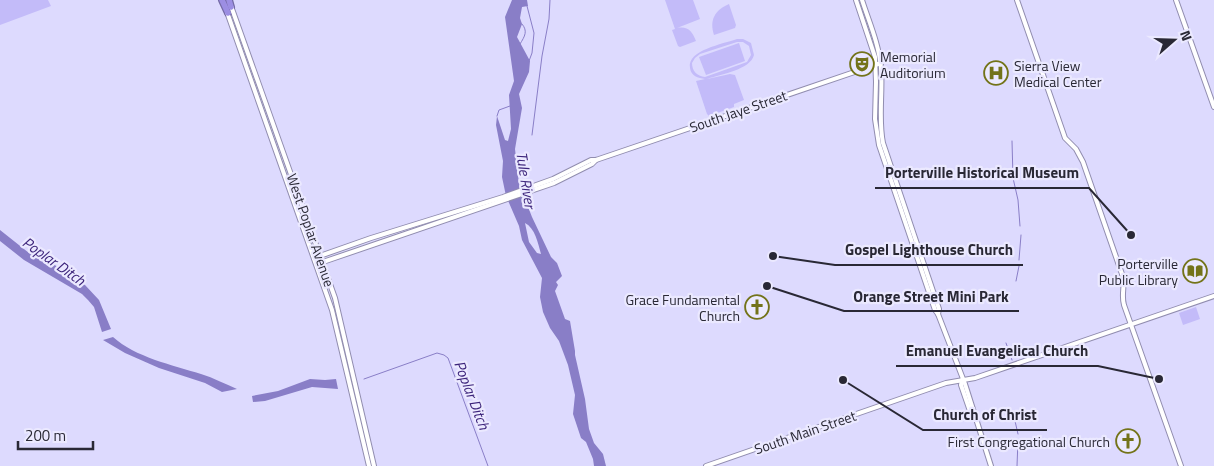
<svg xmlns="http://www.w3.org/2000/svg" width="1214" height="466" font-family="'Titillium Web',sans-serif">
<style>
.green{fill:#c3bbf9;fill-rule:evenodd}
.water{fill:#897ec7;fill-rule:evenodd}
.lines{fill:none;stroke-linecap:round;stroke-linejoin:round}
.stream{stroke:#897ec7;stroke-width:1}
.secondary-casing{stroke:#918daf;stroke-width:6}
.highway-casing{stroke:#746aa6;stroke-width:8}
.secondary{stroke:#fff;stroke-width:4}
.highway{stroke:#9c8ee3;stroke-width:5.5}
.labels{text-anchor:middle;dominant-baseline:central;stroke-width:4.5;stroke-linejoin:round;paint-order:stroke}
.poi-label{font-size:14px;fill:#292835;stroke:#ebe9ff;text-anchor:end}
.street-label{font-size:14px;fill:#292835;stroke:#ebe9ff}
.water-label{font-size:15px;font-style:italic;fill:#3c247b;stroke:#ebe9ff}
.leader{fill:none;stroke:#292835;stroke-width:2}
.callout-dot{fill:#292835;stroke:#ebe9ff;stroke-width:2}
.callout-label{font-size:15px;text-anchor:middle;font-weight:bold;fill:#292835;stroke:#ebe9ff;stroke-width:4.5;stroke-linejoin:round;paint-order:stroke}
</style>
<rect width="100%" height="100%" fill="#dddafe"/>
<g class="green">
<polygon points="0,0 48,0 51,6 0,25"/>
<path d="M665,0H693L700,19L677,28C688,26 692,31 696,41L680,47L678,46L672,30L675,29Z"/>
<path d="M729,4L736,25L735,28L714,35C709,20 715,10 729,4Z"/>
<path d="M737,39H743L751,43L754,55C750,70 721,74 707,79L730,74L735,75L744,100L734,104V107L709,116L707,114L696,81L705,79C698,78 691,76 690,68C687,50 723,44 737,39ZM737,42H743L749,46L751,55L747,62L705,77C697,76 692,71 692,63L695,58L700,54Z"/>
<polygon points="739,43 745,61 706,75 699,57"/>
<polygon points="1196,307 1200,319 1183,325 1179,313"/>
</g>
<g class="water">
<path d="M512,0H527L528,6L522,7L520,18L522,24L517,37L530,61L529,72L519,94L522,108L515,149L519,184L532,217L551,257L557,263L562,276L556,282L558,285L555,291L565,319L570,321L575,351V355L585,399L589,429L594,443L603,454L606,466H594L593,459L586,442L581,438L573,414L575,395L568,365L559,341L550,328L543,312L540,297L542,278L522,240L519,226L506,196L502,177L503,161L496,125L497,116L505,140L508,141L511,129L509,95L514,81L505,17ZM525,223C535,228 538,243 541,254L537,253L529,242Z"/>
<polygon points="0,230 29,253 52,262 61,271 85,285 99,300 111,329 102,332 94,307 88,300 82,294 24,260 0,241"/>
<path d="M113,337C135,357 172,365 201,374C214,378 225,384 237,389L222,392L205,383L159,368L125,353L103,340Z"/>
<polygon points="310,379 325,380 336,379 338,389 312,387 265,401 253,402 252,396 278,391"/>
</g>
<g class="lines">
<g class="stream">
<polyline points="527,6 534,33 532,53 529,61"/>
<path d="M520,44C525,36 528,31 522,24"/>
<polyline points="497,116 499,110 510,106"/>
<polyline points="532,135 542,56 549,19 550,0"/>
<polyline points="1012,141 1013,178 1018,200 1020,226"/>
<polyline points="1019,260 1021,235"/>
<polyline points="1016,281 1019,266"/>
<polyline points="1006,343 1012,360"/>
<polyline points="364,379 437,353 444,355 448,358 488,466"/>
<polyline points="1015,421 1018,434"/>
<polyline points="1017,466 1018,440"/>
</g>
<g class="secondary-casing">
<g id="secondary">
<polyline points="856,0 875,57 876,82 875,119 879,145 935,310 938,314 965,384 991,466"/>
<path d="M862,0C869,22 879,44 881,68C883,93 878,118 883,143L939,309L938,314"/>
<path d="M1017,0L1065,138L1076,149L1083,162L1123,277C1125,287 1121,295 1124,305L1181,466"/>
<polyline points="1176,0 1214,107"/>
<polyline points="231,6 335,298 374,466"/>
<polyline points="227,12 332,310 369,466"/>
<polyline points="314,258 371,238 503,197 553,179 591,160 596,160 881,63"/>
<polyline points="320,263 554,183 592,164 596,160"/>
<polyline points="962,380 961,385 971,414 974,416"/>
<polyline points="706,466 946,383 975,378 1214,296"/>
</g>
</g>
<g class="highway-casing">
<g id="highway">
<polyline points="222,0 228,13"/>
<polyline points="229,0 231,7"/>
</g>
</g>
<use href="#secondary" class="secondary"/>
<use href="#highway" class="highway"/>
</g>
<defs>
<g id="theatre-ring" transform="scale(1.25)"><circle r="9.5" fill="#ebe9ff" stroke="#737319" stroke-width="1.5"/><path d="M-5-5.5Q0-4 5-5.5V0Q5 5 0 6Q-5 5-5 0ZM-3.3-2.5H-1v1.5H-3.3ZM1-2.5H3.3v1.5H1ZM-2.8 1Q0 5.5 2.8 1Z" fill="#737319"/></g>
<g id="hospital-ring" transform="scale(1.25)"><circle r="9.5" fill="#ebe9ff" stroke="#737319" stroke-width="1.5"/><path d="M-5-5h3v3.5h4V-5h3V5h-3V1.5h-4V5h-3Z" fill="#737319"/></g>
<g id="library-ring" transform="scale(1.25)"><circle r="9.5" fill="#ebe9ff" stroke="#737319" stroke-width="1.5"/><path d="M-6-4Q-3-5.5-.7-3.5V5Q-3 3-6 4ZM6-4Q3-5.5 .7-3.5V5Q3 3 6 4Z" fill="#737319"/></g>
<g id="church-ring" transform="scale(1.25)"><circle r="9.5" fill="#ebe9ff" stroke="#737319" stroke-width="1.5"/><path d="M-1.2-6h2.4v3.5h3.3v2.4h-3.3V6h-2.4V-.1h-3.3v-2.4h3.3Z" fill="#737319"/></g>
</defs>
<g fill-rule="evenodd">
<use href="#theatre-ring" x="862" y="64"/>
<use href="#hospital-ring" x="996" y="73"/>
<use href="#library-ring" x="1195" y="271"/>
<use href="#church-ring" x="757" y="307"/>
<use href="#church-ring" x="1128" y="441"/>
</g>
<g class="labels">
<g class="poi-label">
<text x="880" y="56" text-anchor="start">Memorial<tspan x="880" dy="16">Auditorium</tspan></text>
<text x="1014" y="65" text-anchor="start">Sierra View<tspan x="1014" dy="16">Medical Center</tspan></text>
<text x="1178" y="263">Porterville<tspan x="1178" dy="16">Public Library</tspan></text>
<text x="740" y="299">Grace Fundamental<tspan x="740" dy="16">Church</tspan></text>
<text x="1110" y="441">First Congregational Church</text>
</g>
<g class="street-label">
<text transform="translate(738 111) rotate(-19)">South Jaye Street</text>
<text transform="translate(311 230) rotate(71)">West Poplar Avenue</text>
<text transform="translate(805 432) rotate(-19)">South Main Street</text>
</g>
<g class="water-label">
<text transform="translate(526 180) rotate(81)">Tule River</text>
<text transform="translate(54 261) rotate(35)">Poplar Ditch</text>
<text transform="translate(472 395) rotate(69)">Poplar Ditch</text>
</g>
</g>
<path class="leader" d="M1131 235L1089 188H875M773 256L835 265H1023M767 286L844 311H1019M1159 379L1098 366H896M843 380L923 430H1047"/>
<g class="callout-dot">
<circle cx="1131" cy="235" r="5"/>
<circle cx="773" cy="256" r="5"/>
<circle cx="767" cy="286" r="5"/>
<circle cx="1159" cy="379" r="5"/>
<circle cx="843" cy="380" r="5"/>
</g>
<g class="callout-label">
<text x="982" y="178">Porterville Historical Museum</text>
<text x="929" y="255">Gospel Lighthouse Church</text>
<text x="931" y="302">Orange Street Mini Park</text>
<text x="997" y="356">Emanuel Evangelical Church</text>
<text x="985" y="420">Church of Christ</text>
</g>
<g transform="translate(1174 40) rotate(70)" stroke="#ebe9ff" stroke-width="4" paint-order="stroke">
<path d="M0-4L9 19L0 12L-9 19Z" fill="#292835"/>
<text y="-8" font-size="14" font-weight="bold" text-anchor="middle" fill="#292835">N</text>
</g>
<path d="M18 441v8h75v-8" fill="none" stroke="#292835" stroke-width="2.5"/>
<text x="25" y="441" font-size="15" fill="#292835" stroke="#ebe9ff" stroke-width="4" paint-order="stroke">200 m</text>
</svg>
